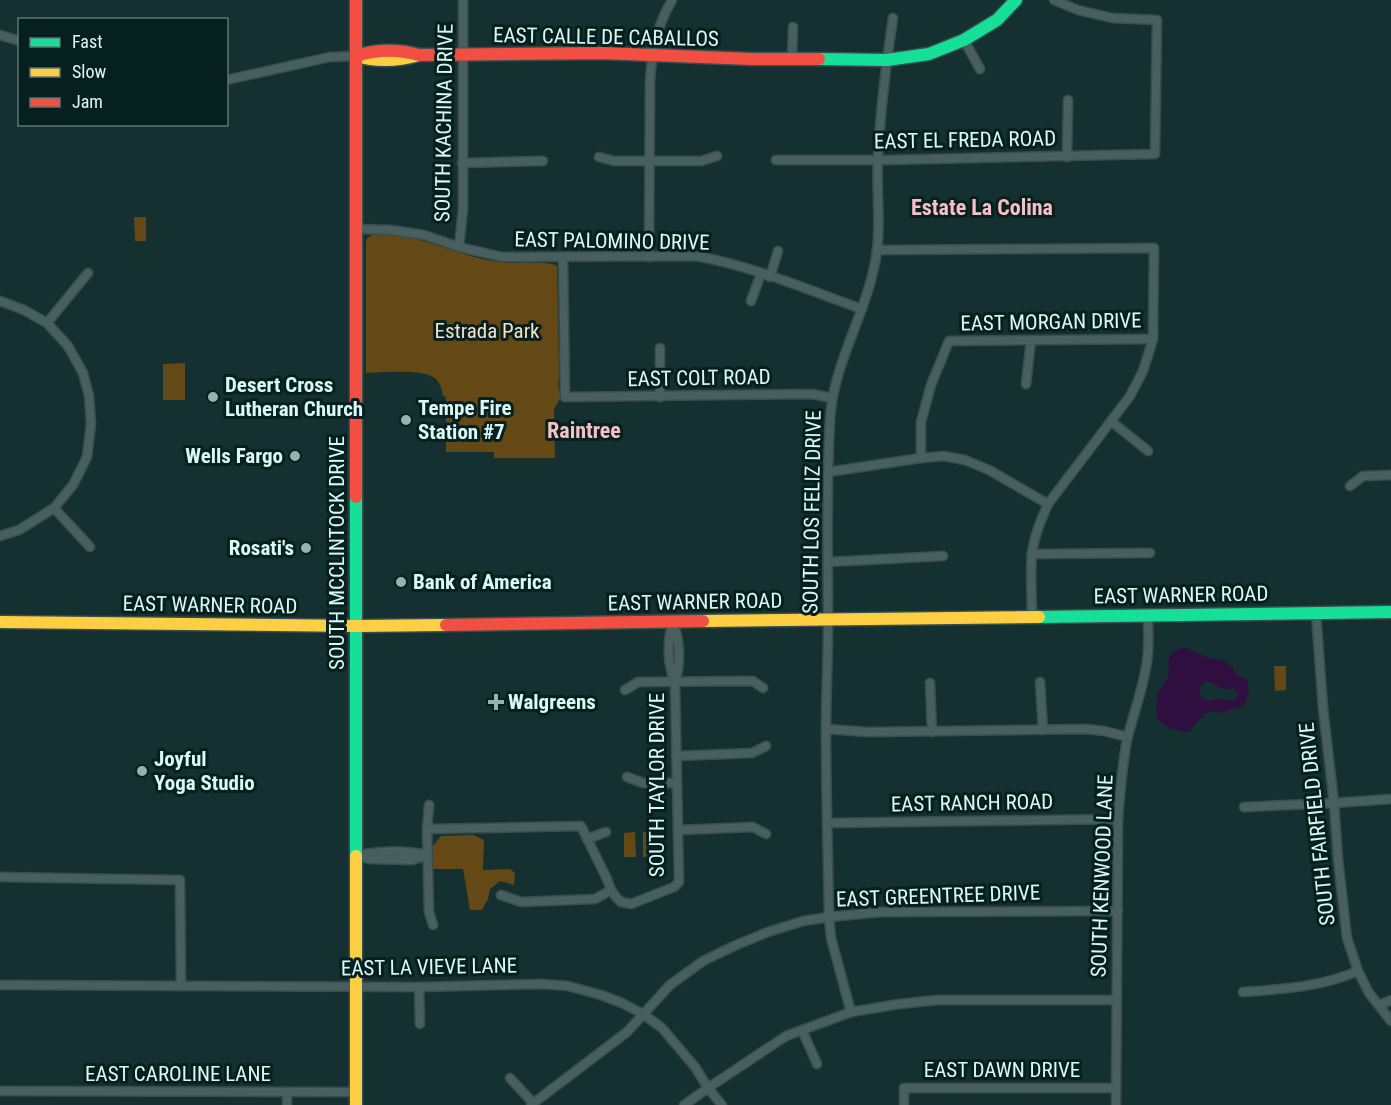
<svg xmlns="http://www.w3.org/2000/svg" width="1391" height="1105" font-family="'Roboto Condensed',sans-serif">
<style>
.green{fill:#644916}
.water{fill:#2f0f3f;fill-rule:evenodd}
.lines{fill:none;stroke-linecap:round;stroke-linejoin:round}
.street-casing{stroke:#384d4d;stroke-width:11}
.fast-casing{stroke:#384d4d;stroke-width:15}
.slow-casing{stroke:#384d4d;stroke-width:15}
.jam-casing{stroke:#384d4d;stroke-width:15}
.street{stroke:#485e5f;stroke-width:8}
.fast{stroke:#16e098;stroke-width:12}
.slow{stroke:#ffcf43;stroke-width:12}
.jam{stroke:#f24e42;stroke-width:12}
.poi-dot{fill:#95b2b2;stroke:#061f1f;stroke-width:2}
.labels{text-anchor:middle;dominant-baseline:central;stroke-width:6;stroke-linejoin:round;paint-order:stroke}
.street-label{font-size:21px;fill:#daf8f8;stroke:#061f1f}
.park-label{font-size:21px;fill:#f3e1c8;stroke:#061f1f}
.poi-label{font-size:21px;font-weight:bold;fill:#daf8f8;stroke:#061f1f;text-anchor:start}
.neighbourhood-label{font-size:22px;font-weight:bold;fill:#f5c1c3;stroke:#061f1f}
</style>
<rect width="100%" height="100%" fill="#153030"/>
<g class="green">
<polygon points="134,217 146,217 146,241 135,241"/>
<path d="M374,234C386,234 399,235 411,238C442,245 470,259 501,262C514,264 548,260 557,266L559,376L558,386L561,397L554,409L555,458H494V452H446V397L443,396C442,390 441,384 436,379C423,368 384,373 366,373V241L367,238Z"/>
<polygon points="185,363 185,400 163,400 163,364"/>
<polygon points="1274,666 1286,666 1286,690 1275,691"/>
<polygon points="635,832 636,857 624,857 624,833"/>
<rect x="643" y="832" width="11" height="25"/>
<polygon points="473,835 484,840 483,870 510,869 515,873 514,885 500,881 490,889 488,899 482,910 470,910 463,869 433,869 432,847 441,836"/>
</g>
<path class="water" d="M1186,648L1209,658L1222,660L1231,666L1237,675L1247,680L1249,690L1245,703L1241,707L1229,710L1222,713L1211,711L1206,713L1194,725L1190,731L1187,732L1169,728L1160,722L1157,717L1156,710L1158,693L1169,675C1167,661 1168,649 1186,648ZM1205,682H1211L1223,689H1234L1238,693L1237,698L1232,700L1217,699L1207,701L1201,697L1199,691L1201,686Z"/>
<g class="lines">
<g class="street-casing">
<g id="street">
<polyline points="0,35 20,41"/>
<polyline points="964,40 980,69"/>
<polyline points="792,59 793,27"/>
<polyline points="226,80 330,57 356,56"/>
<polyline points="599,157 614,161 701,161 717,156"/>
<polyline points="1067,157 1068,100"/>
<polyline points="776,160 886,160 1155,154 1157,20 1112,18 1078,10 1054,0"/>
<polyline points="462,163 543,161"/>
<path d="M356,229L391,230L424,235L459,247L502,257L696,256C753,266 808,290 862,309"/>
<polyline points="459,247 463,209 463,0"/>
<path d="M877,250L1154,248L1153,339L1143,371L1130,396L1048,504C1041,520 1034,536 1032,554C1030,575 1032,596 1032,617"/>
<polyline points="563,257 565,397 812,394 832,398"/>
<path d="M649,257L650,81C652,49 656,28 672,0"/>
<polyline points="770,277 778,251"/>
<polyline points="0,301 24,310 47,323 68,346 83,373 89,396 91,424 87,457 73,485 54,508 19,530 0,536"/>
<polyline points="751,301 761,274"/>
<polyline points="47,323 88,273"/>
<polyline points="1026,384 1031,340"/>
<polyline points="660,397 660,348"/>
<polyline points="1111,421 1148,451"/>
<polyline points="921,458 921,422 931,385 949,341 1153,339"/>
<polyline points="828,472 921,458 944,456 965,460 989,470 1048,504"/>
<polyline points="1350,486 1363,476 1391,475"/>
<polyline points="54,508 90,547"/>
<polyline points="1032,554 1150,553"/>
<polyline points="828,562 943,556"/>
<polyline points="1316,613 1323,708 1334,803 1338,859 1347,938 1358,971 1369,993 1391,1021"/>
<path d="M673,622C667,641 667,664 675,682"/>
<polyline points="1040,682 1043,730"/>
<polyline points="930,683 932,732"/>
<polyline points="625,690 638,682 753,681 763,688"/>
<polyline points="826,729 868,732 1086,729 1104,731 1128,737"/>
<polyline points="676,756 752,753 766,746"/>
<polyline points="627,777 643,783 677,783"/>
<polyline points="429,805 427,829 429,912 433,925"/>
<polyline points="1244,807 1334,803 1391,799"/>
<polyline points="827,823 1118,819"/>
<polyline points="427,829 581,826 607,879 611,890"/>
<polyline points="678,830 753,827 766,834"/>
<polyline points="587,839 606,832"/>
<path d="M359,855C381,851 405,850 427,855"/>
<polyline points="357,856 371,859 412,860 427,855"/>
<polyline points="0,877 180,880 181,986"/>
<path d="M501,895L521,902L595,899L611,890L616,897L621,902L631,904L674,887L679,882L675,682C681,663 680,641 673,622"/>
<polyline points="0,985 419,987 542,984 568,986 601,995 622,1003 643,1014 662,1028 695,1067 708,1088 786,1036 851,1012 899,1004 937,1000 1117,1000"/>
<polyline points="419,987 420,1024"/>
<path d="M1243,992C1283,989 1321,987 1358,971"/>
<polyline points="1380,1005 1391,1000"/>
<path d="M851,1012L831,938L829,917C828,855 826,793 826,730C826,695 828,660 828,625C828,557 826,488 830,420C833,361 870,309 877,250C881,220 876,189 878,159C880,112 886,65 893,18"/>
<polyline points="802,1030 817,1064"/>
<polyline points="510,1078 533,1103"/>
<polyline points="0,1091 356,1092"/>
<polyline points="287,1105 287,1092"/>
<polyline points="531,1105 627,1032 670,985 703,961 734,946 768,932 803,921 829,917 881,912 1118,911"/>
<polyline points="684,1105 708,1088 722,1105"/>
<polyline points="904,1105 904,1088 1116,1088"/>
<path d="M1116,1105L1118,819C1120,792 1122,766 1127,740C1133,715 1142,692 1146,667C1150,650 1148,633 1148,616"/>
</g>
</g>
<g class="fast-casing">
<g id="fast">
<polyline points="819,59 887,60 929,54 964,40 997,20 1016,0"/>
<polyline points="356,497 356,856"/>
<polyline points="1039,617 1391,612"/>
</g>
</g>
<g class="slow-casing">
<g id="slow">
<path d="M356,56C377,62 398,61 419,55"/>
<polyline points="703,621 1039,617"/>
<polyline points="0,622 357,626 446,625"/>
<polyline points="356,856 356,1105"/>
</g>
</g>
<g class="jam-casing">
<g id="jam">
<polyline points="356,0 356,497"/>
<path d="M356,56C378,49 397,49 419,55L602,53L751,59H819"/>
<polyline points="446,625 703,621"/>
</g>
</g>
<use href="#street" class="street"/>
<use href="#fast" class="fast"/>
<use href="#slow" class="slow"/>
<use href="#jam" class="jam"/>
</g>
<g class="poi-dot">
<circle cx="213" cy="397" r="6"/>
<circle cx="406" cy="420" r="6"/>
<circle cx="295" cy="456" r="6"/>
<circle cx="306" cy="548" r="6"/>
<circle cx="401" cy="582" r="6"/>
<path d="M493 693h6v6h6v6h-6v6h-6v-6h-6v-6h6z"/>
<circle cx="142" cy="771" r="6"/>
</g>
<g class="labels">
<g class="street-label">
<text transform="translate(606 37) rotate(1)">EAST CALLE DE CABALLOS</text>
<text transform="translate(444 123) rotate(-89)">SOUTH KACHINA DRIVE</text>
<text transform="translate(965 140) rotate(-1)">EAST EL FREDA ROAD</text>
<text transform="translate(612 241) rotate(1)">EAST PALOMINO DRIVE</text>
<text transform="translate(1051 322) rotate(-1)">EAST MORGAN DRIVE</text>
<text transform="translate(699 378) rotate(-1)">EAST COLT ROAD</text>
<text transform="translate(812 512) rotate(-89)">SOUTH LOS FELIZ DRIVE</text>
<text transform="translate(337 553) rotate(-90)">SOUTH MCCLINTOCK DRIVE</text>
<text transform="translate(1181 595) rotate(-1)">EAST WARNER ROAD</text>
<text transform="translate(695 602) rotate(-1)">EAST WARNER ROAD</text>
<text transform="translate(210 605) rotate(1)">EAST WARNER ROAD</text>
<text transform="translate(657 785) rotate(-90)">SOUTH TAYLOR DRIVE</text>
<text transform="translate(972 803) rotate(-1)">EAST RANCH ROAD</text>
<text transform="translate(1317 824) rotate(-96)">SOUTH FAIRFIELD DRIVE</text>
<text transform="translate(1102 876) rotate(-88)">SOUTH KENWOOD LANE</text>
<text transform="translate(938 896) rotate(-2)">EAST GREENTREE DRIVE</text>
<text transform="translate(429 967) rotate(-1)">EAST LA VIEVE LANE</text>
<text x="1002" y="1070">EAST DAWN DRIVE</text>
<text x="178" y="1074">EAST CAROLINE LANE</text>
</g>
<g class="park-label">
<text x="487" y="331">Estrada Park</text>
</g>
<g class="poi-label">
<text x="225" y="385">Desert Cross<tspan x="225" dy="24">Lutheran Church</tspan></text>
<text x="418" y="408">Tempe Fire<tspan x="418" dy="24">Station #7</tspan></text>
<text x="283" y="456" text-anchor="end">Wells Fargo</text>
<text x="294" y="548" text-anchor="end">Rosati's</text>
<text x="413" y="582">Bank of America</text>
<text x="508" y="702">Walgreens</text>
<text x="154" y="759">Joyful<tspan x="154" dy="24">Yoga Studio</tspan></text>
</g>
<g class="neighbourhood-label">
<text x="982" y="207">Estate La Colina</text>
<text x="584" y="430">Raintree</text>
</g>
</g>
<rect x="18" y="18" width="210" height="108" fill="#061f1f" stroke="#5b7676" stroke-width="1.5"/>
<rect x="30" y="38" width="30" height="9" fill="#16e098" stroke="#5b7676" stroke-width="1.5"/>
<text x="72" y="48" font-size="18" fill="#daf8f8">Fast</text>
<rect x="30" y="68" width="30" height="9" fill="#ffcf43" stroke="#5b7676" stroke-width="1.5"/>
<text x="72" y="78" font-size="18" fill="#daf8f8">Slow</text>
<rect x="30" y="98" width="30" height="9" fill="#f24e42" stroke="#5b7676" stroke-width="1.5"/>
<text x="72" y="108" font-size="18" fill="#daf8f8">Jam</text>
</svg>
